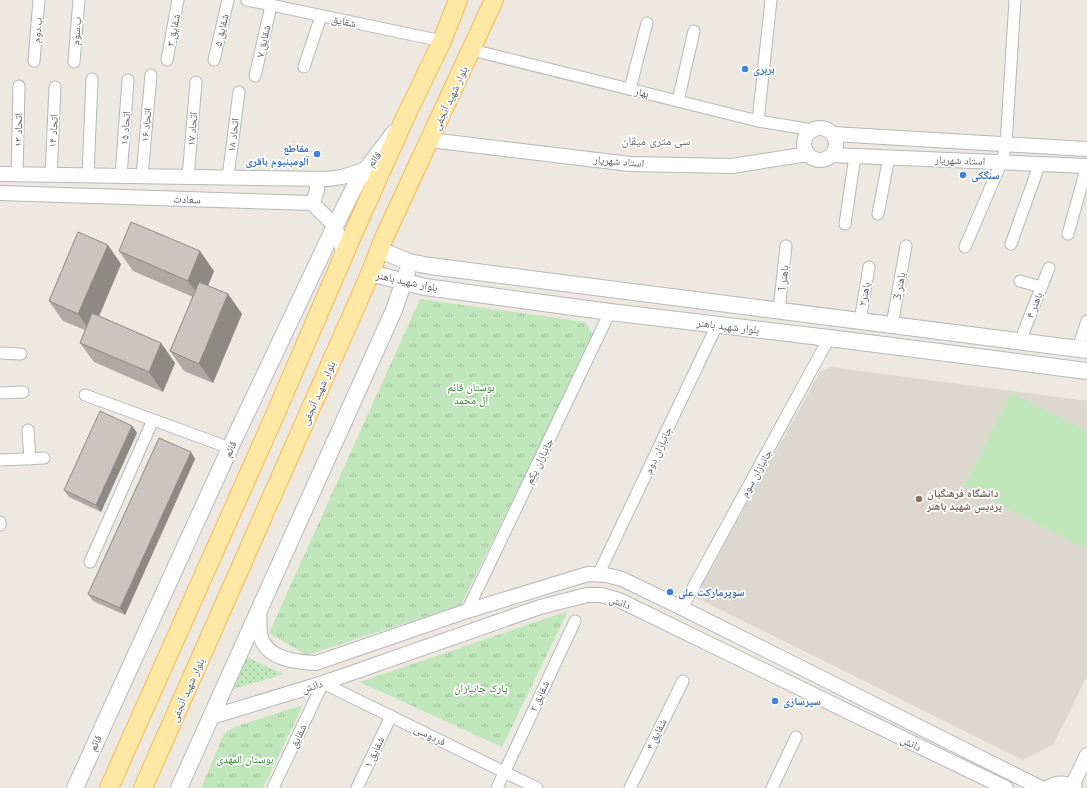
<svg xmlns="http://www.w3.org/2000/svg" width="1087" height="788" font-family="Montserrat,'Noto Naskh Arabic',sans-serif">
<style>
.education{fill:#ddd8cf}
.grass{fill:url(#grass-dots)}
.park{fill:url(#park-tufts)}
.garden{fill:#c0e6bb}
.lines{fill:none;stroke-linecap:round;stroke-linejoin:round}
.minor-casing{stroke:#b4b8bc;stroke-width:13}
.tertiary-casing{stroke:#b4b8bc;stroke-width:16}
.secondary-casing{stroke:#b4b9be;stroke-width:18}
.primary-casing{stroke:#f7b750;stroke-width:20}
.minor{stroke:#fff;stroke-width:11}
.tertiary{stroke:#fff;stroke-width:14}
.secondary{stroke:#fff;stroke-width:16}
.primary{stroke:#ffe7a4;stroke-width:18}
.wall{fill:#aea9a5}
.shaded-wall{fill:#8d8a86}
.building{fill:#cac5c0;stroke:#8d8a86}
.shop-dot{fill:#3f7fe0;stroke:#fff;stroke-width:1.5}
.education-dot{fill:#8d6e63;stroke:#fff;stroke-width:1.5}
.labels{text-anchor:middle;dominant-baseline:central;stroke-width:3.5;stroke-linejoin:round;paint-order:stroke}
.street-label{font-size:11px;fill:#595e62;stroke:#fff}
.shop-label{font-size:11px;font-weight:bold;fill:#366cbe;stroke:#fff;text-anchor:start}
.park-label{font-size:11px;fill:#348330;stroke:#fff}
.education-label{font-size:11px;font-weight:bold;fill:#785e54;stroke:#fff;text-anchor:start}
.neighbourhood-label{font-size:12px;fill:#6a7074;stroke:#fff}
</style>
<defs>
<pattern id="grass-dots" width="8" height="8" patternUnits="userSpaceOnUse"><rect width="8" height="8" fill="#c0e6bb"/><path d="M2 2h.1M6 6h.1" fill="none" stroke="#9fbe9b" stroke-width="1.8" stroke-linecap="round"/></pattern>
<pattern id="park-tufts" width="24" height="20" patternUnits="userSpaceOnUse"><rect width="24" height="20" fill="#c0e6bb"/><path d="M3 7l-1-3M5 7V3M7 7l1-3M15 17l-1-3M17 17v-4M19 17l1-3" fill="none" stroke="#9fbe9b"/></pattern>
</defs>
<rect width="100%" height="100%" fill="#ede9e0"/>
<polygon class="education" points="830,367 1087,401 1087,676 1053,745 1023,760 695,597 820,372"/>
<polygon class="grass" points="247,657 283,674 231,690"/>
<g class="park">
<polygon points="420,299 585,322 594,335 461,605 307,655 269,633"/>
<polygon points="568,611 502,747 360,682"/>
<polygon points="303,705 263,788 201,788 224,734 234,727"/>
</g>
<polygon class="garden" points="1011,393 1087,431 1087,549 964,486"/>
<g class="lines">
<g class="minor-casing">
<g id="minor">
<polyline points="247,0 442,41"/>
<polyline points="472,50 758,121 813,130"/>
<polyline points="167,60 178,0"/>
<polyline points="214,60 228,0"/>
<polyline points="34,61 39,0"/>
<polyline points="74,62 79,0"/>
<polyline points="304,67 321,16"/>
<polyline points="255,76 271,6"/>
<polyline points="630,89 647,23"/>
<polyline points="678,101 694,31"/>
<polyline points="758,121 771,0"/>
<polyline points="17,174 19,86"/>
<polyline points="51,175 55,87"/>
<polyline points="88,175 92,79"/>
<polyline points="121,176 128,80"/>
<polyline points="142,176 151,75"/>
<polyline points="188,177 196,82"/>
<polyline points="228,177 239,92"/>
<polyline points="878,214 889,157"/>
<polyline points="845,224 855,156"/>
<polyline points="1068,234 1087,166"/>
<polyline points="1011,244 1040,163"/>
<polyline points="965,247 1002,161 1006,144 1015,0"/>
<polyline points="1020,281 1041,287"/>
<polyline points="779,310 786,246"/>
<polyline points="860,321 869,267"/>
<polyline points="892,325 906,246"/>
<polyline points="1020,341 1049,268"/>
<polyline points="1078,349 1087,321"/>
<polyline points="0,353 21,354"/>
<polyline points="0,393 23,392"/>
<polyline points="85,395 230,448"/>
<polyline points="28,430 30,459"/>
<polyline points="0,460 44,458"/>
<polyline points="0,525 0,522"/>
<polyline points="90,562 153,420"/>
<polyline points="598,575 717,325"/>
<polyline points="682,608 829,338"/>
<polyline points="467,611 610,312"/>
<polyline points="273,788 323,683 537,788"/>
<polyline points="357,788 391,716"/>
<polyline points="497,788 575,621"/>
<polyline points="630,788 683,681"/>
<polyline points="772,788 796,737"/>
</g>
</g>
<g class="tertiary-casing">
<g id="tertiary">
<circle cx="820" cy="144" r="16"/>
<polyline points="833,134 1087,149"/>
<polyline points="430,140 630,164 732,166 808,154"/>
<polyline points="832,155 1087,166"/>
<polyline points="0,174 327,179 342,177 366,169"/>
<polyline points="0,193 312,203 335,226 344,254"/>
<path d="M312,203C316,194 320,188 314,179"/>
<path d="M259,609C260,617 259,626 260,634C265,659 295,662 316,663L467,611L588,574L606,575L622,579L682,608L1041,788"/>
<polyline points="211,717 323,683 540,607 587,595 601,595 619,600 929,751 1006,788"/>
<polyline points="1072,786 1087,755"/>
<path d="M1047,788C1056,782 1066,782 1075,788"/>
</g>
</g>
<g class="secondary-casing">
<g id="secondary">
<polyline points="380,250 409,262 430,266 1087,350"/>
<polyline points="370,273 425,287 610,312 829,338 1087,371"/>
<polyline points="75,788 230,448 335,226 358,180 394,133"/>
<polyline points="179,788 394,310 407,272"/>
</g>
</g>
<g class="primary-casing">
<g id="primary">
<polyline points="109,788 271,424 353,234 404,120 442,41 458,0"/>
<polyline points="143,788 367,281 384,238 494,0"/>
</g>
</g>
<use href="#minor" class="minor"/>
<use href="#tertiary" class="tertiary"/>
<use href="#secondary" class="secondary"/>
<use href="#primary" class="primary"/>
</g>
<g class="wall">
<polygon points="119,251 214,271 208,286 228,294 242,314 213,383 184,371 170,351 193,297 133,271"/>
<polygon points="121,264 99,316 161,343 175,363 163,392 94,362 80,343 85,330 63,321 49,301"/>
<polygon points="132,426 137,433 101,512 69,497 64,490"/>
<polygon points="191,452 195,459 125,615 93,601 88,594"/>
</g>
<g class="shaded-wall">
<polygon points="108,245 121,264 92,333 78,314"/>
<polygon points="200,251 214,271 202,300 188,281"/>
<polygon points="228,294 242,314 213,383 199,364"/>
<polygon points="161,343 175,363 163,392 149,372"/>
<polygon points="132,426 137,433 101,512 96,505"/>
<polygon points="191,452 195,459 125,615 120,608"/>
</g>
<g class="building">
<polygon points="131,222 200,251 188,281 119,251"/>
<polygon points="78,232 108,245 78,314 49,301"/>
<polygon points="199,282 228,294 199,364 170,351"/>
<polygon points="92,313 161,343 149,372 80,343"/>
<polygon points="100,411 132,426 96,505 64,490"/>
<polygon points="159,438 191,452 120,608 88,594"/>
</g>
<g class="shop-dot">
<circle cx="745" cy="69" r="4"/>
<circle cx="317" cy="154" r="4"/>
<circle cx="963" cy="175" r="4"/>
<circle cx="670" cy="592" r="4"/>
<circle cx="775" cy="701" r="4"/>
</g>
<circle class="education-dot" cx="919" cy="499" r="4"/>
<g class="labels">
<g class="street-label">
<text transform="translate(344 21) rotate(12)">شقایق</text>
<text transform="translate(37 30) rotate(-85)">ب.دوم</text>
<text transform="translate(173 30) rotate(-79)">شقایق ۳</text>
<text transform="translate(221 30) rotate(-77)">شقایق ۵</text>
<text transform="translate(76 31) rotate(-86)">ب.سوم</text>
<text transform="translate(263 41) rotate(-77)">شقایق ۷</text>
<text transform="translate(642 92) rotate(14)">بهار</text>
<text transform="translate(450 98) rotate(-65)">بلوار شهید آنجفی</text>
<text transform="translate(146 125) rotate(-85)">اتحاد ۱۶</text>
<text transform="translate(125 128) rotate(-86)">اتحاد ۱۵</text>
<text transform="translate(192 129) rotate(-85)">اتحاد ۱۷</text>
<text transform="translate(18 130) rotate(-89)">اتحاد ۱۳</text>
<text transform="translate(53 131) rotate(-87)">اتحاد ۱۴</text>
<text transform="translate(233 135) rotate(-83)">اتحاد ۱۸</text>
<text transform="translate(374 159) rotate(-52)">قائم</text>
<text transform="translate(960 160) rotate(2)">استاد شهریار</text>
<text transform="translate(619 161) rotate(5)">استاد شهریار</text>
<text transform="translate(187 199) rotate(2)">سعادت</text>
<text transform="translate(783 278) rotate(-83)">باهنر 1</text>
<text transform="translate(407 281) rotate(12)">بلوار شهید باهنر</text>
<text transform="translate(899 286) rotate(-80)">باهنر 3</text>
<text transform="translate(864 294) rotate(-80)">باهنر۲</text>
<text transform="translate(1034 305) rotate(-69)">باهنر ۴</text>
<text transform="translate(728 326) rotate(7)">بلوار شهید باهنر</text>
<text transform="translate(318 393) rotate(-66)">بلوار شهید آنجفی</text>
<text transform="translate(230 449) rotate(-65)">قائم</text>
<text transform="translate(658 450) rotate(-65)">جانبازان دوم</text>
<text transform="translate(539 461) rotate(-64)">جانبازان یکم</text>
<text transform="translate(756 473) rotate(-61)">جانبازان سوم</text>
<text transform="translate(620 602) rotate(20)">دانش</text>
<text transform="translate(312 686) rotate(-17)">دانش</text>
<text transform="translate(187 690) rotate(-66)">بلوار شهید آنجفی</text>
<text transform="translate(539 696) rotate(-65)">شقایق ۲</text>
<text transform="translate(656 734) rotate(-64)">شقایق ۴</text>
<text transform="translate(430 735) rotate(26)">فردوسی</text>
<text transform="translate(298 736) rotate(-65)">شقایق</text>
<text transform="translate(95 743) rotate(-65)">قائم</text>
<text transform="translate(911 743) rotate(26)">دانش</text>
<text transform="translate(374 752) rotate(-65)">شقایق ۱</text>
</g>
<g class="shop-label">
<text x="753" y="69">بربری</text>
<text x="309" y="148" text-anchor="end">مقاطع<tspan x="309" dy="13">آلومینیوم باقری</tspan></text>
<text x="971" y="175">سنگکی</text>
<text x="678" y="592">سوپرمارکت علی</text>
<text x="783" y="701">سپرسازی</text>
</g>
<g class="park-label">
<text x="471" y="387">بوستان قائم<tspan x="471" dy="13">آل محمد</tspan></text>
<text x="481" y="688">پارک جانبازان</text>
<text x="245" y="759">بوستان المهدی</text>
</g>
<g class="education-label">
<text x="927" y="493">دانشگاه فرهنگیان<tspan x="927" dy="13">پردیس شهید باهنر</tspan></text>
</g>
<g class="neighbourhood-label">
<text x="656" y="140">سی متری میقان</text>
</g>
</g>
</svg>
